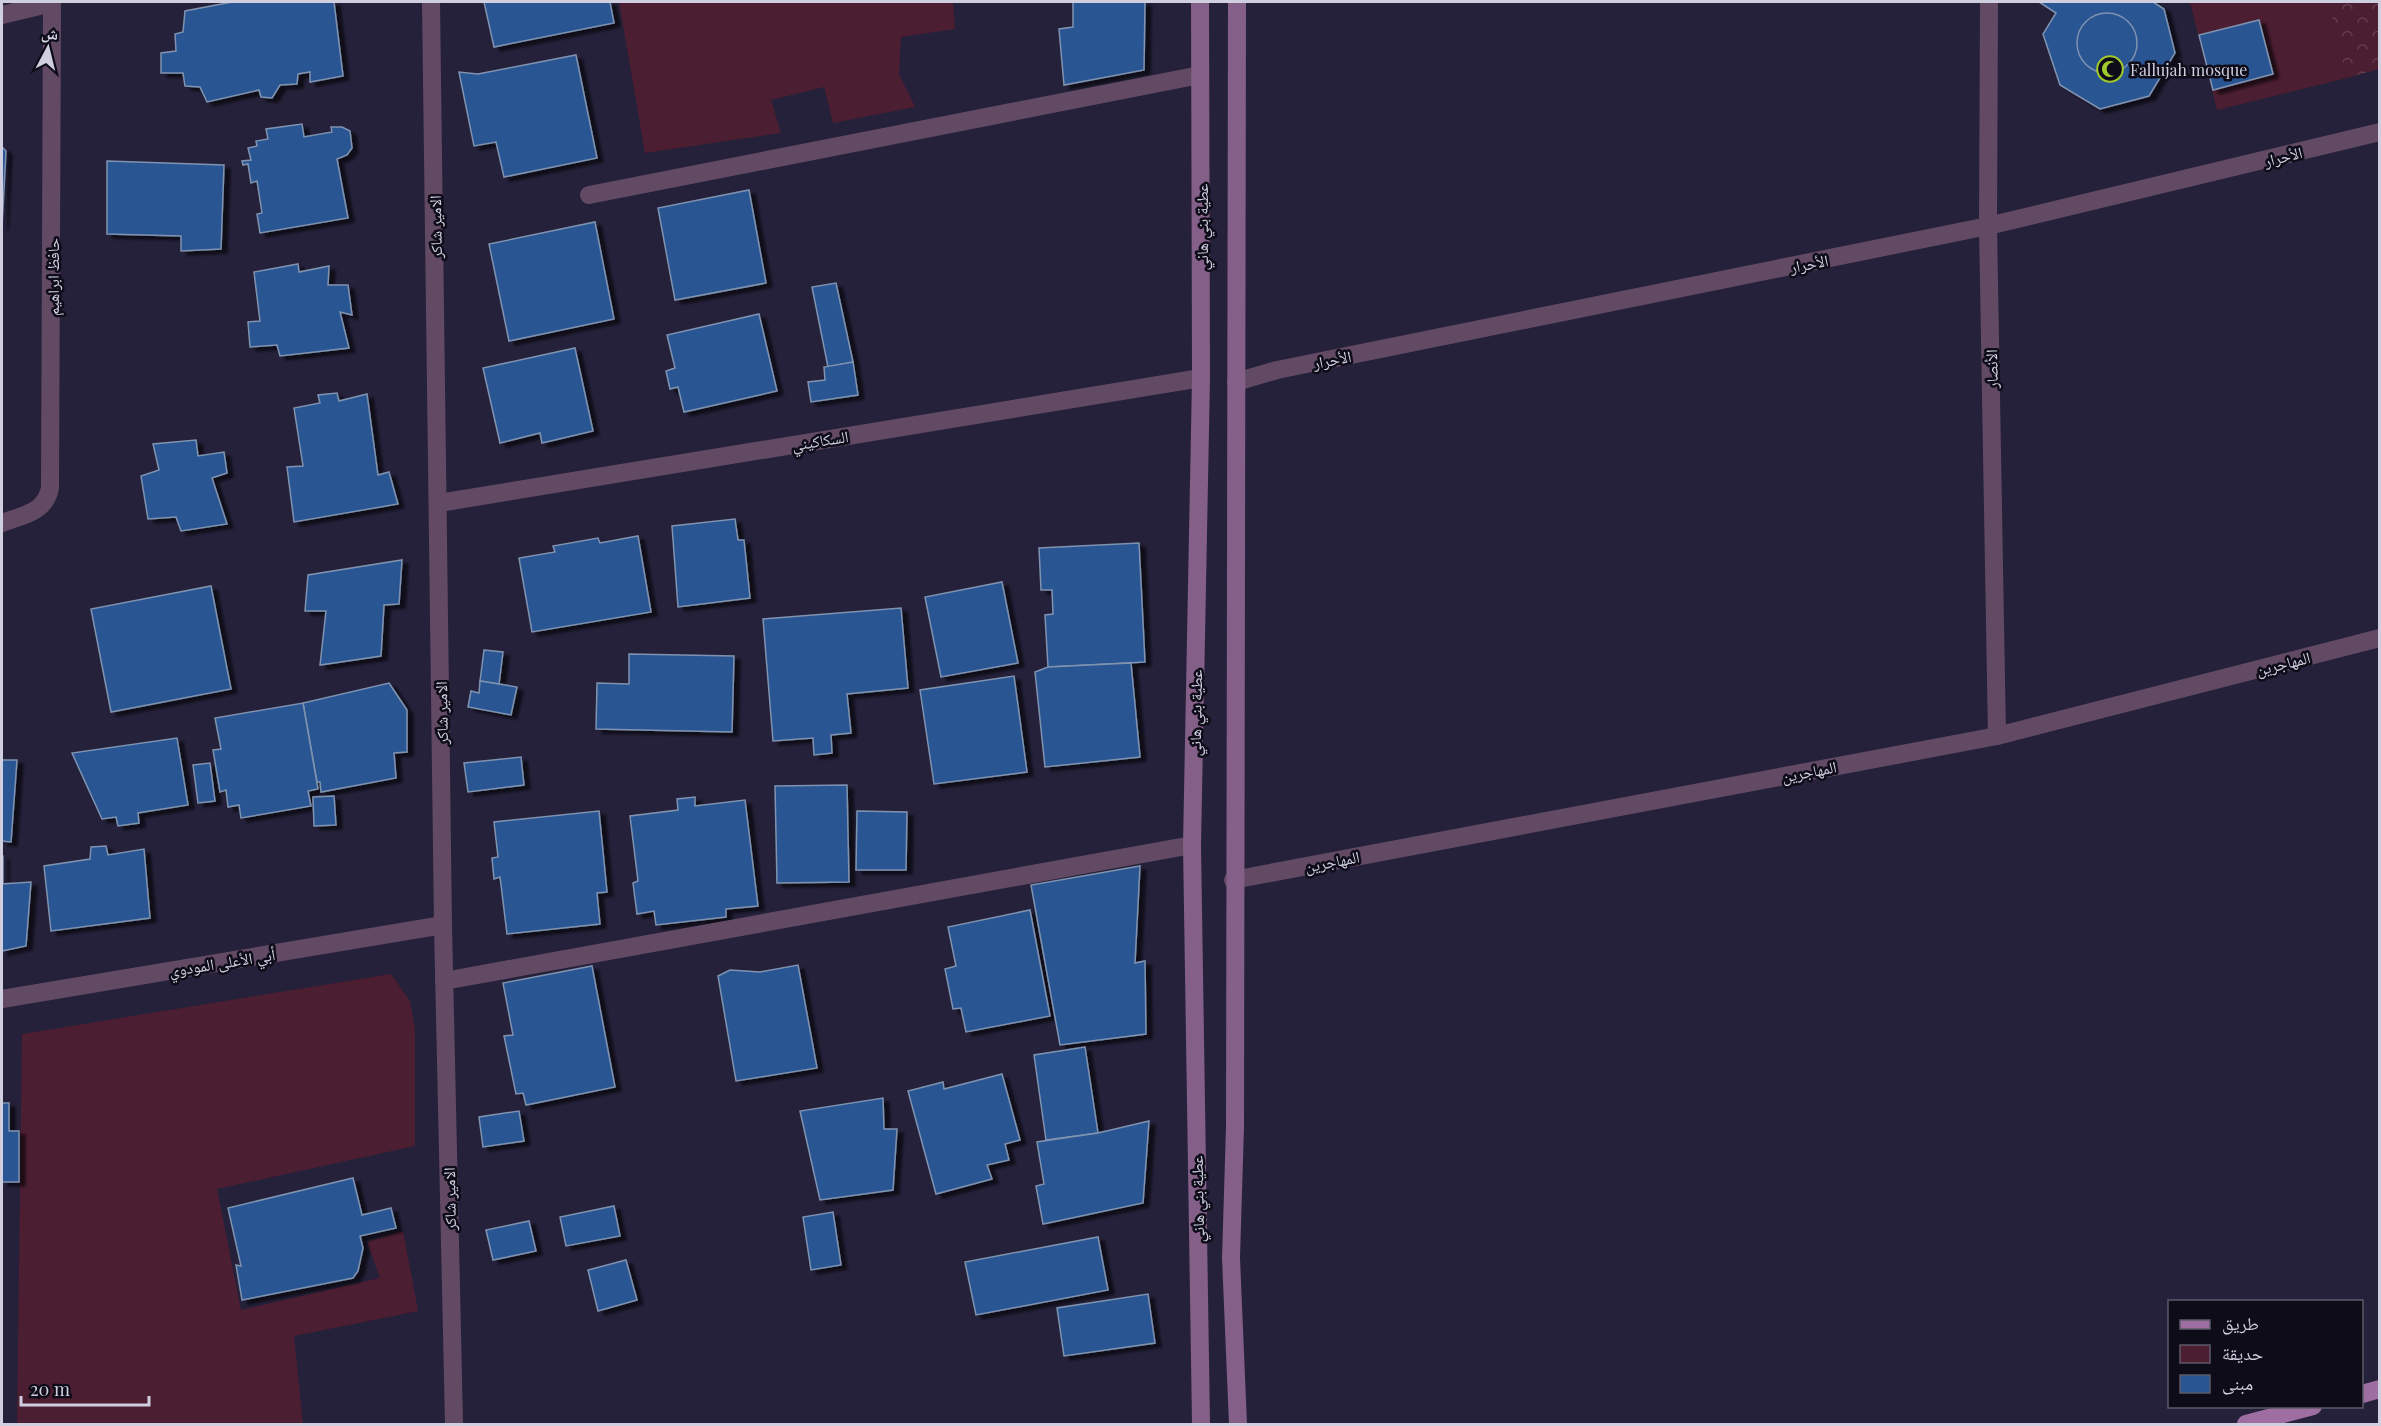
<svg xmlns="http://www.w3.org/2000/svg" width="2381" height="1426" font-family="'Playfair Display','Noto Naskh Arabic',serif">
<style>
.green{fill:#4c1e31}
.forest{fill:url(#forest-crowns)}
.building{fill:#295593;stroke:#7f93b0;stroke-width:1.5;filter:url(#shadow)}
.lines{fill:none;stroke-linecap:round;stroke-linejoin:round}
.street{stroke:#624a64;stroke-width:18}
.secondary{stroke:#845f87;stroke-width:18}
.primary{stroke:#9e6ea2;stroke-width:18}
.labels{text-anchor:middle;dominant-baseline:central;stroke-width:5;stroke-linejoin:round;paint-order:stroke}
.poi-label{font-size:16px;fill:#d0cfe0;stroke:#0e0c18;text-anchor:start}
.street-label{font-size:16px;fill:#d0cfe0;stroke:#0e0c18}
</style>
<defs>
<pattern id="forest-crowns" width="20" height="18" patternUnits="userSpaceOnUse" patternTransform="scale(1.5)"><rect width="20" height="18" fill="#4c1e31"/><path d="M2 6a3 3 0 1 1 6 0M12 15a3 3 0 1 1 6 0" fill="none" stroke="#653e4f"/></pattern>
<filter id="shadow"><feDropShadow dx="6" dy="4" stdDeviation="1.5" flood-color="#0009"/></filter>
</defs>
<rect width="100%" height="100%" fill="#25213b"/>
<g class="green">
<polygon points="619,2 953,2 955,29 901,37 899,74 915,107 833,123 824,87 771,100 781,133 645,153"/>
<polygon points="2190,2 2328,2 2347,78 2217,110"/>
<polygon points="391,974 410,1001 415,1029 415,1146 217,1189 241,1310 380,1278 367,1242 403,1231 418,1311 294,1336 303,1424 17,1424 22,1034"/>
</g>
<polygon class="forest" points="2328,2 2379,2 2379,69 2347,78"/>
<g class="building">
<polygon points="232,2 334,2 343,76 310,82 310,72 298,74 297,84 280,85 272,98 261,97 259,90 207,102 200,87 185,86 183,73 161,73 161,53 176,51 175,34 183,32 185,11"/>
<polygon points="484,2 610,2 614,23 494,47"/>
<polygon points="1073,2 1145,2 1144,70 1064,85 1059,29 1073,27"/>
<polygon points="2039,2 2153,2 2164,9 2175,53 2149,96 2100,109 2060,85 2043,34 2056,13"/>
<circle cx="2107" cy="43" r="30"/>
<polygon points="2259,20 2273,74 2213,90 2199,35"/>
<polygon points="576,55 597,158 504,177 496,142 474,146 459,72 478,74"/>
<polygon points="302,124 304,137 332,132 331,127 342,127 350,131 352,148 347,155 337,159 348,218 260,233 257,214 262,213 257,181 251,183 248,164 243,165 242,161 251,160 248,148 257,146 256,141 268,139 266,129"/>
<polygon points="2,147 6,151 2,227"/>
<polygon points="107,161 224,165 221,249 181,251 181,236 107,234"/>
<polygon points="749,190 766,283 675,300 658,208"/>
<polygon points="595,222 614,319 509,341 489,244"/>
<polygon points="298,264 299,272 329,266 328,285 348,285 352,315 340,312 349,348 280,356 277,345 250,347 248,322 260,321 254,272"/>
<polygon points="836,283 853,362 828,367 812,287"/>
<polygon points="759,314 777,391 684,412 678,387 670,389 666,371 675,368 667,335"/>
<polygon points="575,348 593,431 542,443 540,433 500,443 483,368"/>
<polygon points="853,362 858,395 811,402 808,382 825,380 824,367"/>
<polygon points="337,393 339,401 367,394 378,475 389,472 398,504 294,522 287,467 303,466 294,408 320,403 318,395"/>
<polygon points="196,440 198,456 224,452 227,473 212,478 227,524 181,531 176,517 148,519 141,476 159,470 153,444"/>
<polygon points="735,519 738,540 744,540 750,598 678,607 672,526"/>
<polygon points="638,536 651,612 532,632 519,558 555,552 553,546 598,538 600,543"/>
<polygon points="1139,543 1145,662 1048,667 1045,615 1053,614 1052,590 1041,590 1039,548"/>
<polygon points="402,560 399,604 384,605 381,656 320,665 326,611 305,611 308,575"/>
<polygon points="1002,582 1018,663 941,677 925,597"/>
<polygon points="211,586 231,689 111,712 91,609"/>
<polygon points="901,608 908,688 847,694 851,733 831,735 832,753 814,755 813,738 773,741 763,619"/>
<polygon points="484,650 503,652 499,684 480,681"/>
<polygon points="629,654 734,656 732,732 596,729 597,683 629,684"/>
<polygon points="1131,663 1140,757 1045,767 1035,672 1048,667"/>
<polygon points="1014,676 1027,772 934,784 920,690"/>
<polygon points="480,681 517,687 511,715 468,707 471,691 479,693"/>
<polygon points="389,683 407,710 407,752 394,753 396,778 321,792 320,782 317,782 303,703"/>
<polygon points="303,703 318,789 308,791 311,806 241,818 239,805 228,807 226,790 220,792 213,750 221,749 215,718"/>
<polygon points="177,738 188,805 138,813 139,823 118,826 116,817 102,819 72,753"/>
<polygon points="521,757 524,785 468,792 464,763"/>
<polygon points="2,760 17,760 11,842 2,841"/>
<polygon points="210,763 215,801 198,803 193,765"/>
<polygon points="847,785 849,882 777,883 775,786"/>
<polygon points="334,796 336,825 314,826 313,797"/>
<polygon points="695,797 695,806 745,800 758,906 726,909 726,917 656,925 654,911 637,914 633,883 638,881 630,816 678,810 677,799"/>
<polygon points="599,811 607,892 597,893 600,924 507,934 500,877 494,879 492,858 498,857 494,822"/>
<polygon points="857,811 907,812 906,870 856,870"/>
<polygon points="106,846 108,855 144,849 150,918 51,931 44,866 90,859 91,847"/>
<rect x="2" y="856" width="1" height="28"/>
<polygon points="1140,866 1135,963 1145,961 1146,1034 1060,1045 1031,885"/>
<polygon points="31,882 26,946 2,951 2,884"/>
<polygon points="1030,910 1050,1016 966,1032 961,1008 953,1009 945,969 956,966 948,927"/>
<polygon points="798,965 817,1068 736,1081 718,976 730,970 760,972"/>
<polygon points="592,966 615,1087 526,1105 523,1093 516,1094 504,1036 513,1035 503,983"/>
<polygon points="1085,1047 1098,1133 1046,1140 1034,1055"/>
<polygon points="1002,1074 1020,1140 1005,1144 1009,1160 987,1165 992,1179 936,1194 908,1091 943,1082 944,1089"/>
<polygon points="883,1098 884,1129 897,1129 893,1190 820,1200 800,1111"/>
<polygon points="2,1103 9,1103 9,1131 19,1131 19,1182 2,1182"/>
<polygon points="519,1111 524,1141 483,1147 479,1117"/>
<polygon points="1149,1121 1143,1203 1043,1224 1036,1186 1044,1184 1037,1142 1098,1133"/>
<polygon points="353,1178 362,1215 391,1208 396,1228 360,1236 363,1248 358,1271 353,1278 242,1300 236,1265 241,1266 228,1208"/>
<polygon points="614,1206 620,1236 566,1246 560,1217"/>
<polygon points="833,1212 841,1265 811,1270 803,1217"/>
<polygon points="529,1221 536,1251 493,1260 486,1230"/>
<polygon points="1098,1237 1108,1290 976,1315 965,1262"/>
<polygon points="626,1260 637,1300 598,1311 588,1270"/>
<polygon points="1148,1294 1155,1343 1064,1356 1057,1308"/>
</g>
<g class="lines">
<g class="street">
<polyline points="431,2 443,925 454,1424"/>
<polyline points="1989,2 1988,226 1997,736"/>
<polyline points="2,15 52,3"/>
<polyline points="589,195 1200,75"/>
<polyline points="1236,382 1277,370 1988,226 2380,132"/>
<polyline points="439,503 1201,378"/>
<path d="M2,523C23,515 45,513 50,488L52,2"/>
<polyline points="1233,880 1997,736 2380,638"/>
<polyline points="444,981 1192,845"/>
<polyline points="2,999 443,925"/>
</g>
<g class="secondary">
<polyline points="1200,2 1201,378 1192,845 1201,1424"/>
<polyline points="1237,2 1235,1127 1231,1258 1238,1424"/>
</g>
<g class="primary">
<polyline points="2362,1394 2380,1389"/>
<polyline points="2246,1424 2313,1406"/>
</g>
</g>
<defs>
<g id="mosque-ring" transform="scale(1.35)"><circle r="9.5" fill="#0e0c18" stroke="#a1c92b" stroke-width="1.5"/><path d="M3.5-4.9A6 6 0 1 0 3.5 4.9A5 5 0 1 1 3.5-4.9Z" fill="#a1c92b"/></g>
</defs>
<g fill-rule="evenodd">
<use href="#mosque-ring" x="2110" y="69"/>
</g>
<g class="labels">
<g class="poi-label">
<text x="2130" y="69">Fallujah mosque</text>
</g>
<g class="street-label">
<text transform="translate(2283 156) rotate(-14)">الأحرار</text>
<text transform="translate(435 227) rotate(-91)">الامير شاكر</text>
<text transform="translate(1201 227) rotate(-90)">عطية بني هاني</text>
<text transform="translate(1809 263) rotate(-11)">الأحرار</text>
<text transform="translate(52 277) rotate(-90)">حافظ ابراهيم</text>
<text transform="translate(1332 359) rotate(-11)">الأحرار</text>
<text transform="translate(1991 369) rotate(-91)">الأنصار</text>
<text transform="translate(820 440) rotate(-9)">السكاكيني</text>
<text transform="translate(2283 663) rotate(-14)">المهاجرين</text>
<text transform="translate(441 713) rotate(-91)">الامير شاكر</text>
<text transform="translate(1195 713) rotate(-89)">عطية بني هاني</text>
<text transform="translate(1809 771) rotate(-11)">المهاجرين</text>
<text transform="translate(1332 861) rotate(-11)">المهاجرين</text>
<text transform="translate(222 962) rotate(-9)">أبي الأعلى المودوي</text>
<text transform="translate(449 1199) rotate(-91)">الامير شاكر</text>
<text transform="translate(1197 1199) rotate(-91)">عطية بني هاني</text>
</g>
</g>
<rect width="2381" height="1426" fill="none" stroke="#d0cfe0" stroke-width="6"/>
<rect x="2168" y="1300" width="195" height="108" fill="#0e0c18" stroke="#5c5a68" stroke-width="1.5"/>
<rect x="2180" y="1320" width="30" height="9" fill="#9e6ea2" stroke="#5c5a68" stroke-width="1.5"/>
<text x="2222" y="1330" font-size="18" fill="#d0cfe0">طريق</text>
<rect x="2180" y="1345" width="30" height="18" fill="#4c1e31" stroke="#5c5a68" stroke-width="1.5"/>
<text x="2222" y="1360" font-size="18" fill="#d0cfe0">حديقة</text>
<rect x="2180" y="1375" width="30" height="18" fill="#295593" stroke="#5c5a68" stroke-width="1.5"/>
<text x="2222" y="1390" font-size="18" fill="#d0cfe0">مبنى</text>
<g transform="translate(48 48) rotate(7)" stroke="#0e0c18" stroke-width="4.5" paint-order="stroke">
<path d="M0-4.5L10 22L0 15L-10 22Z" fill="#d0cfe0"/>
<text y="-9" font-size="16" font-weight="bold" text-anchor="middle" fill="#d0cfe0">ش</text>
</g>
<path d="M21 1396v9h128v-9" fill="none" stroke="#d0cfe0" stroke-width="3"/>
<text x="30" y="1396" font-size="18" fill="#d0cfe0" stroke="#0e0c18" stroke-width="4.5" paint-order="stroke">20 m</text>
</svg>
